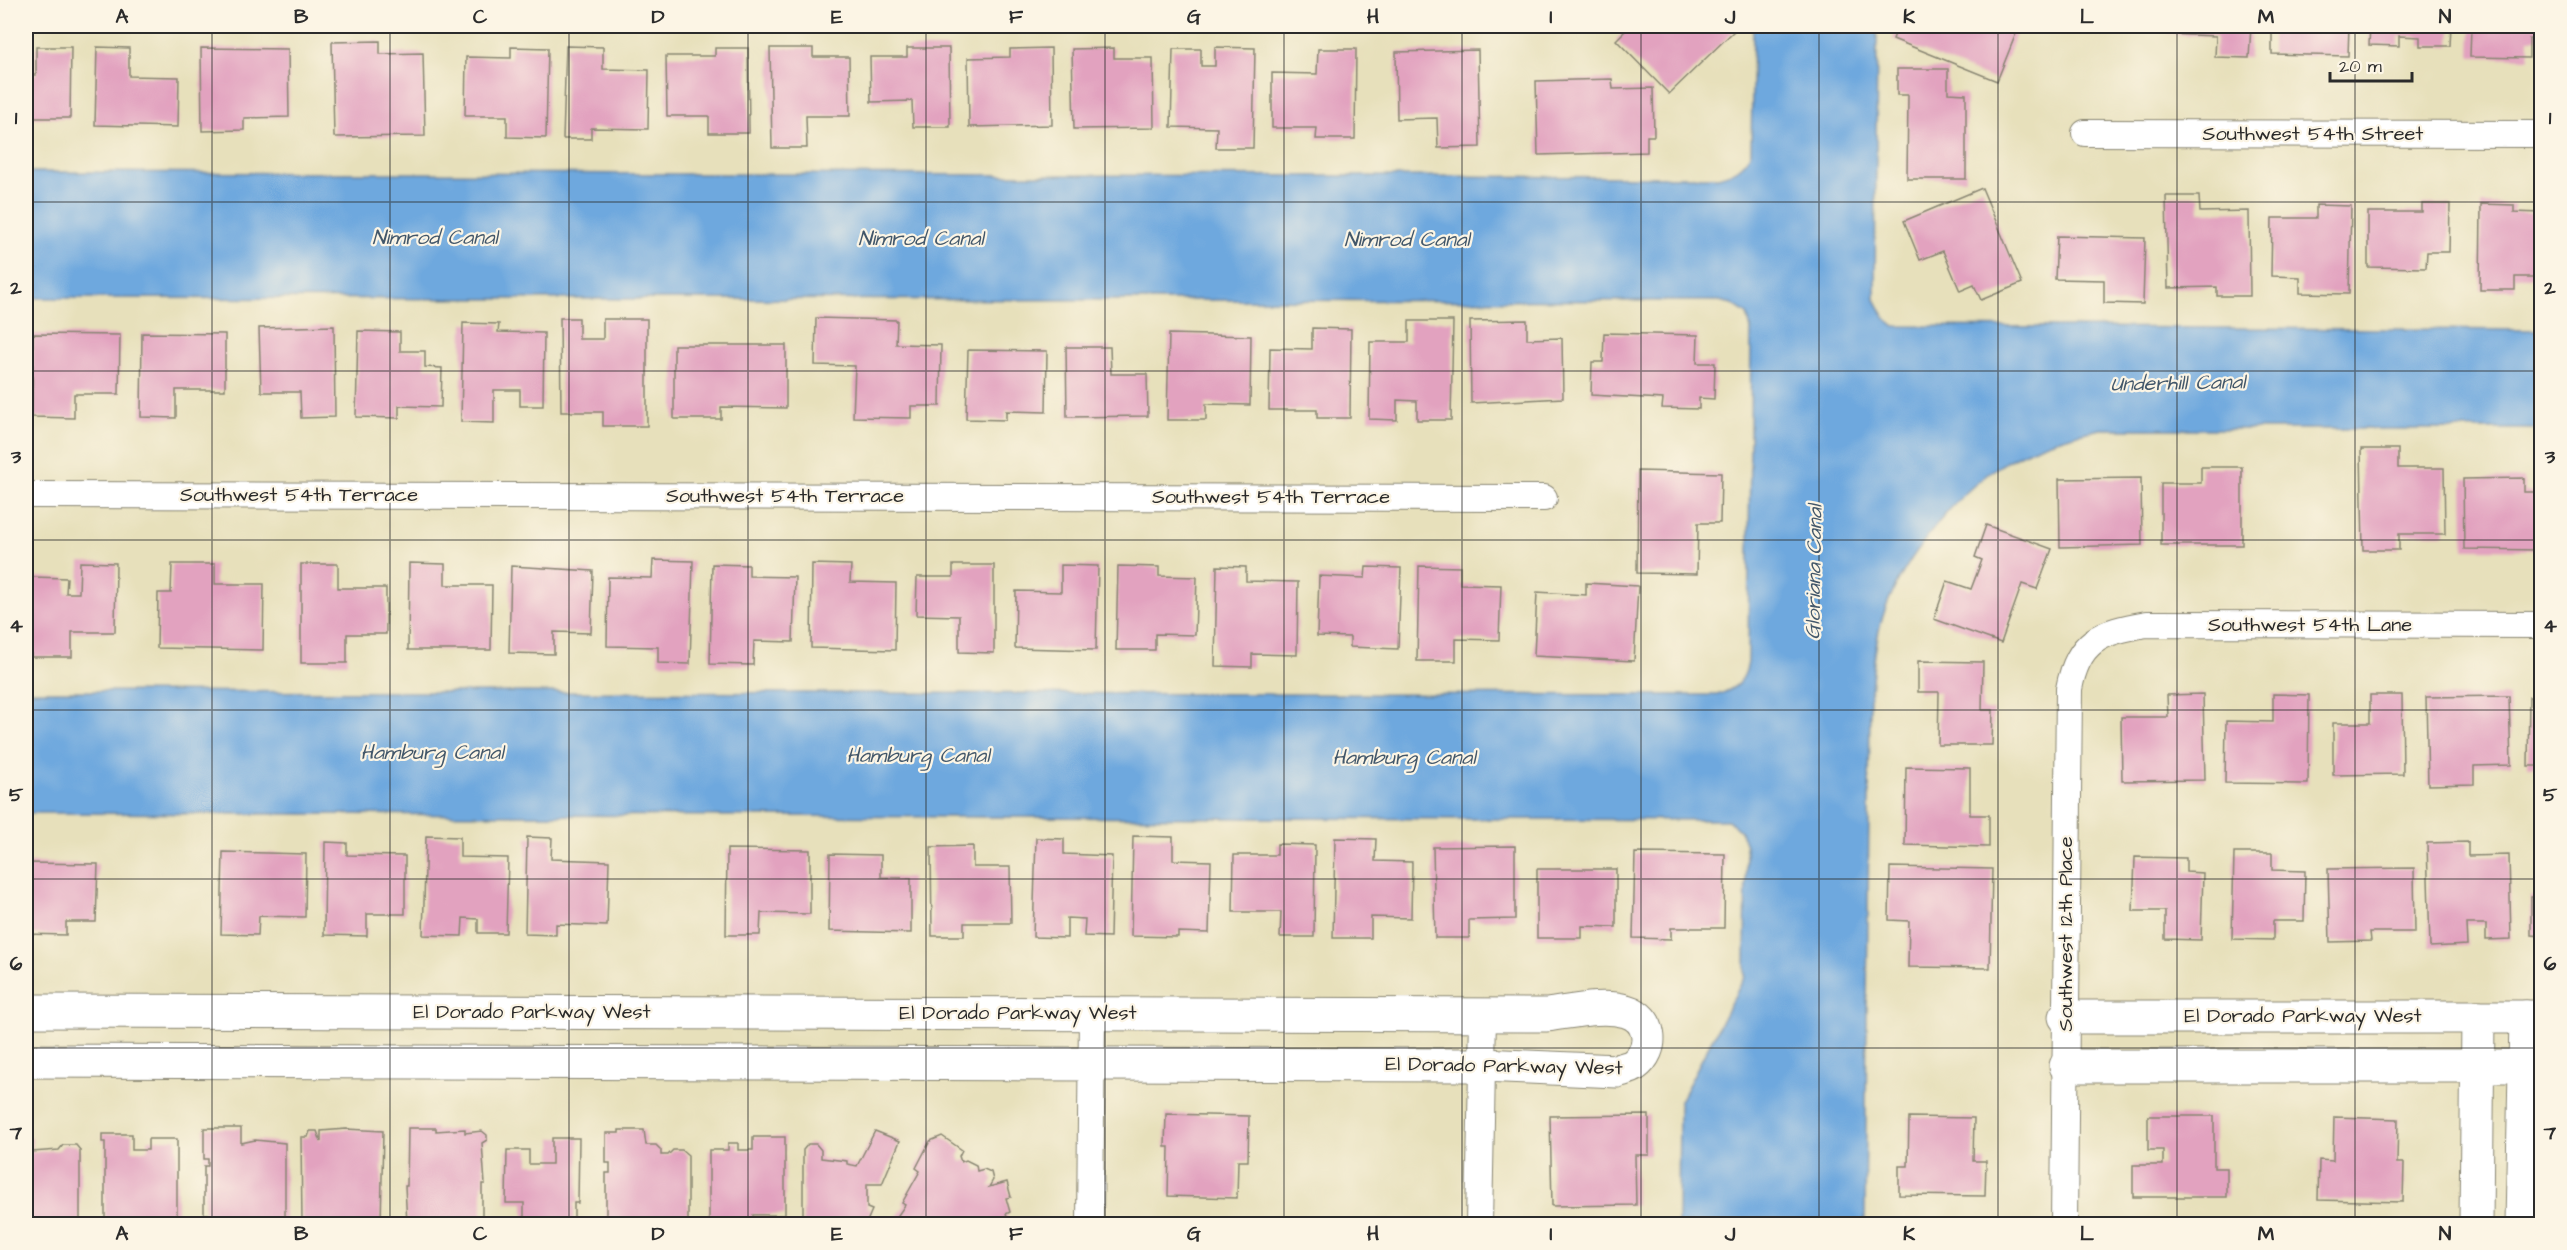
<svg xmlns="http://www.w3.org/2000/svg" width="2567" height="1250" font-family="'Architects Daughter',sans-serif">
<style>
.water{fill:#6ea8de;stroke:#4c6a84;stroke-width:1.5}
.building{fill:#e2a2bf}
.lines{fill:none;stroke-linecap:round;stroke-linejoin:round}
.street-casing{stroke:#898673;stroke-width:28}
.secondary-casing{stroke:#898673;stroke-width:35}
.street{stroke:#fff;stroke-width:26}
.secondary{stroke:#fff;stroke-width:33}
.grid{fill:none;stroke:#2b2b2b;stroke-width:1.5;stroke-opacity:0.55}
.labels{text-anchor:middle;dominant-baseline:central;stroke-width:4.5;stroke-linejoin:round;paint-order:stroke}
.street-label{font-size:20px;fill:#2b2b2b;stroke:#fcf5e5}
.water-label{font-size:21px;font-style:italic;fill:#42576a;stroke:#fcf5e5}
.neatline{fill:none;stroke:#2b2b2b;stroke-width:2}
.grid-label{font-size:20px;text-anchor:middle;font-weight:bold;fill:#2b2b2b}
</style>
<rect width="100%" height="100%" fill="#fcf5e5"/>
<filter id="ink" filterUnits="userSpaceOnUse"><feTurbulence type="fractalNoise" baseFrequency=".0167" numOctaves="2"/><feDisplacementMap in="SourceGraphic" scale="12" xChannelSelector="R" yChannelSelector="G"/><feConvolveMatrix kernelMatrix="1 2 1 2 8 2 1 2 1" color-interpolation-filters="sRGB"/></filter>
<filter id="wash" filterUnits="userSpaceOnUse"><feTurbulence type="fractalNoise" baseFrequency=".008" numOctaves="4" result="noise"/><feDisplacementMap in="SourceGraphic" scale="24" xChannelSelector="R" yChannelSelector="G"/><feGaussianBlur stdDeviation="1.35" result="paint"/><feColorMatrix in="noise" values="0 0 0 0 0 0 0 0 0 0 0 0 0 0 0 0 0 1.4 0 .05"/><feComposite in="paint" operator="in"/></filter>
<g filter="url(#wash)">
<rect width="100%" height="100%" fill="#e7e0bb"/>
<path class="water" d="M1753,26H1877L1875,299L1885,318L1895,326L2541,330V429H2101C2064,436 2027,447 1995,469C1950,500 1898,567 1882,619C1874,645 1873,674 1870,700L1865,1224H1678L1679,1103L1745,976L1746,846L1741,832L1728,820L26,813V691L1717,695C1736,689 1745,681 1748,662L1751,329L1747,314L1732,304L1719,301L26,298V172L1718,177C1733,173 1745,168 1751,152Z"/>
<g id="blocks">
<g class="building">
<polygon points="1630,26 1733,26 1736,29 1669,94 1616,40"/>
<polygon points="1898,26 2019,26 1997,81 1893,39"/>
<polygon points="2168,26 2251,26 2249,58 2215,57 2216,36 2168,34"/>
<polygon points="2272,26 2349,26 2348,56 2272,54"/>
<polygon points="2370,26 2451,26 2450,46 2420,46 2420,37 2399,36 2399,46 2369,45"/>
<polygon points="2471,26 2542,26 2542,39 2529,39 2529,58 2470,57"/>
<polygon points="380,41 380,54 423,53 425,136 334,137 332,42"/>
<polygon points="566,46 603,47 603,69 649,70 648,129 591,128 591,139 563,139"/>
<polygon points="36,47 71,47 70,118 31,118 31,140 26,139 26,75 36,75"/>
<polygon points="97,47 129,48 129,76 179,77 178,127 95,125"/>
<polygon points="511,47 548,48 546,138 507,137 507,116 465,116 466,57 511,58"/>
<polygon points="1215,47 1255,48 1253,148 1216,148 1217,128 1171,127 1173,49 1201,49 1201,66 1215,66"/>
<polygon points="201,48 288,49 289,117 244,118 244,130 202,131"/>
<polygon points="715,48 748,48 749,133 709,133 709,116 667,116 666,56 715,56"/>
<polygon points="770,48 813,48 813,57 849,57 850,116 806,116 807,148 772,148"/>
<polygon points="907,48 949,48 950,127 913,127 912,101 871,102 870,57 907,57"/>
<polygon points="1051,48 1052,125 969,127 968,58 1010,57 1010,49"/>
<polygon points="1114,48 1114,58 1153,58 1154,128 1074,129 1072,49"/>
<polygon points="1318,49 1356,49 1355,139 1316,139 1317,128 1272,128 1272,73 1317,74"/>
<polygon points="1478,50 1480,147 1438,148 1437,118 1397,119 1396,52"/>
<polygon points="1897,69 1948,69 1948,93 1966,94 1966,179 1907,179 1908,95 1897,95"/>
<polygon points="1612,79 1613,89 1653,88 1654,136 1647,136 1647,152 1538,155 1536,81"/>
<polygon points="1982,188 2022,283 1981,300 1974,285 1960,291 1943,251 1920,260 1904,221"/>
<polygon points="2166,196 2199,196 2200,212 2249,211 2250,296 2217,296 2217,287 2168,288"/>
<polygon points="2422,204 2450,204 2449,252 2427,252 2426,268 2368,267 2368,212 2422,212"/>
<polygon points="2481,204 2514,205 2514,212 2542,213 2542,277 2515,277 2515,290 2480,290"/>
<polygon points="2316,205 2351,206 2349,294 2300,293 2300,277 2271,276 2272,218 2316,218"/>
<polygon points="2057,236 2145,238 2143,304 2104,303 2104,280 2055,279"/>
<polygon points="560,318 579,318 579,339 603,339 603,319 647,319 647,426 603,426 603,412 561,412"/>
<polygon points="816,318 897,320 896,344 941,345 940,406 911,406 911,418 853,417 855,366 815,365"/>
<polygon points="1527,320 1527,339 1562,338 1563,398 1471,403 1470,321"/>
<polygon points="1409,321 1453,321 1451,420 1417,420 1417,401 1397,400 1397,420 1369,419 1370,342 1409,342"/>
<polygon points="463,323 499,324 498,332 544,333 543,406 520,406 520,390 494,390 494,423 461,422"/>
<polygon points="334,326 335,417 301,418 300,392 261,392 259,328"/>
<polygon points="1312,328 1351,329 1350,418 1317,418 1317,410 1269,410 1270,348 1312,349"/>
<polygon points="358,331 400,332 400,351 425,351 425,367 442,368 441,407 399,406 399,418 356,417"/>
<polygon points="142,333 225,334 225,390 176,390 176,418 141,417"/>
<polygon points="1604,333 1698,335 1697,363 1715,363 1714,399 1699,398 1699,409 1662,408 1663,399 1591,395 1592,362 1603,362"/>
<polygon points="33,334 120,335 119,394 74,394 74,418 32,417"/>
<polygon points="1169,334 1251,336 1250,405 1206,404 1206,420 1167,420"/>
<polygon points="674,345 786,345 786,408 721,407 721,419 674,419"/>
<polygon points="1066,347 1110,347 1111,374 1147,374 1148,416 1067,417"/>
<polygon points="968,350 1047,351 1046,412 1006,411 1006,420 966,419"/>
<polygon points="2361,449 2398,449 2398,468 2444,468 2445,534 2399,534 2399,550 2363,550"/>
<polygon points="2201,467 2242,467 2242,545 2161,545 2161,483 2201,483"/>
<polygon points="1638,471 1721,473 1720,523 1698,523 1697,574 1637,573"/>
<polygon points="2141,478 2142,545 2060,547 2059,479"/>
<polygon points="2524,478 2524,492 2542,492 2542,550 2464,549 2463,479"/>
<polygon points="1986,525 2052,549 2037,589 2022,584 2001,643 1934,619 1947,581 1971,589 1982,560 1975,557"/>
<polygon points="653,560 693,561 690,664 658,663 658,647 607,646 608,577 652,578"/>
<polygon points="80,562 116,563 115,632 72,632 72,657 31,657 32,577 67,578 66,593 79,593"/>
<polygon points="409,563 445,564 445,585 492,585 491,650 408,650"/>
<polygon points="172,564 215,564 215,584 264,584 263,650 157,648 158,593 171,593"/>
<polygon points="301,564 338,564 338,588 386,588 386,634 347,634 347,663 301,663"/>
<polygon points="712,564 749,565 749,576 795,577 793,642 754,641 753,665 710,664"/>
<polygon points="812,564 851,565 850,582 896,583 895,650 811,648"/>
<polygon points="953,565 994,565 994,653 959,652 959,616 916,615 917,577 953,577"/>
<polygon points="1061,565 1098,566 1096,650 1015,648 1016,591 1061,592"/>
<polygon points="511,566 593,571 591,633 554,632 554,654 509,653"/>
<polygon points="1118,566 1159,567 1159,576 1197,577 1195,635 1155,634 1155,650 1116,650"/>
<polygon points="1217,566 1246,567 1246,581 1298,582 1297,655 1252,654 1252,667 1215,666"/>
<polygon points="1419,566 1460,567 1460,584 1501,585 1499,640 1456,639 1456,661 1417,661"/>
<polygon points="1366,567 1401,568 1398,649 1350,647 1350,637 1317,636 1319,576 1365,578"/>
<polygon points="1586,583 1638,586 1634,661 1534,656 1537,592 1586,595"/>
<polygon points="1918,661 1983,662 1982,710 1993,710 1992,745 1938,745 1939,692 1918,692"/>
<polygon points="2203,694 2205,780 2122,781 2121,717 2168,717 2167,695"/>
<polygon points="2273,694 2309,695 2308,784 2225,783 2226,721 2273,722"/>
<polygon points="2370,695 2402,695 2403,774 2333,775 2333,723 2370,723"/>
<polygon points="2509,696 2511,765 2474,766 2474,784 2428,785 2426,697"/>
<polygon points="2529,697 2542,697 2542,766 2528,766"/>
<polygon points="1906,767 1970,768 1970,815 1989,815 1989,847 1905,845"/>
<polygon points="426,836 460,837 460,857 508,858 506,933 478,933 478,919 463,918 462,936 423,935"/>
<polygon points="1133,836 1173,837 1173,860 1211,861 1209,933 1178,932 1178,937 1131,936"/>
<polygon points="527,837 552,838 551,859 609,861 607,926 556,924 556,935 525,934"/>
<polygon points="1036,838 1064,839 1064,854 1112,856 1110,937 1084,936 1085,919 1067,918 1067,938 1033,937"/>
<polygon points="1335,838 1376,839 1375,861 1412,862 1411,918 1371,917 1371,938 1333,938"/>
<polygon points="325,842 347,843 347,855 405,856 405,914 367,914 367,936 324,935"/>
<polygon points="2468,842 2468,856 2509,855 2511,939 2486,940 2486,924 2466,924 2467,945 2430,947 2427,843"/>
<polygon points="1277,844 1315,845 1314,937 1280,937 1281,912 1233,912 1234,855 1277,855"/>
<polygon points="973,846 973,867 1010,867 1011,923 964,923 964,936 932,936 931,847"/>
<polygon points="1515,846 1515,919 1469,920 1469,938 1435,938 1433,847"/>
<polygon points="727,849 810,850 810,914 761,913 760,935 726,935"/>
<polygon points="223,852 306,854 305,917 259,916 258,935 221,934"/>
<polygon points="1635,853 1725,854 1724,928 1671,928 1671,939 1633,938"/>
<polygon points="2234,853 2272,853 2272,870 2305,871 2304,921 2273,921 2273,940 2232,939"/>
<polygon points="830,854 881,855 881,877 911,878 911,933 829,931"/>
<polygon points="2135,857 2186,858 2186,872 2203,873 2201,940 2165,939 2165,911 2133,911"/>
<polygon points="26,863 98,864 96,922 66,922 66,935 26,934"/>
<polygon points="1890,867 1992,869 1990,968 1908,967 1909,921 1889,920"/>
<polygon points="2414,868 2415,932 2370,932 2371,941 2330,942 2328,869"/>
<polygon points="1537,869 1616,869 1616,927 1582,926 1582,938 1537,938"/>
<polygon points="2531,897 2542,897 2542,936 2531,935"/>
<polygon points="1166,1114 1249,1116 1248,1161 1238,1161 1237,1198 1168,1196 1169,1147 1165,1147"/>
<polygon points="1649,1115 1649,1155 1635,1155 1636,1205 1552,1206 1550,1116"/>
<polygon points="2148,1116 2214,1116 2214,1168 2227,1168 2227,1197 2133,1197 2133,1165 2163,1165 2163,1150 2148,1150"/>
<polygon points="1909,1117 1974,1118 1973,1161 1986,1161 1985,1196 1899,1195 1899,1166 1908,1166"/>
<polygon points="2334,1117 2398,1119 2397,1163 2404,1163 2403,1202 2318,1200 2319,1160 2333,1161"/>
<polygon points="204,1128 241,1128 241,1143 255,1140 285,1143 285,1224 208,1224 208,1214 204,1214 204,1166 208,1166 208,1159 204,1159"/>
<polygon points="408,1128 436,1128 436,1131 465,1129 465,1133 482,1131 487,1135 487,1140 482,1143 485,1184 482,1184 482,1224 407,1224 405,1186 407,1186"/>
<polygon points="346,1129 383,1131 381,1224 302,1224 301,1137 308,1137 310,1131 317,1131 321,1142 321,1131"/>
<polygon points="619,1130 644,1130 646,1145 656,1145 661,1150 661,1155 668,1155 673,1150 682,1150 688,1155 688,1224 606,1224 606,1173 610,1173 610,1163 606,1163 606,1133 619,1133"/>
<polygon points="875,1131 900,1141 882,1184 867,1184 867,1208 872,1210 866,1224 803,1224 803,1150 808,1144 816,1144 821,1150 821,1158 847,1161 847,1164 857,1166"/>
<polygon points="102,1134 132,1134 132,1150 148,1150 148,1139 177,1139 177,1222 105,1224 105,1142 102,1142"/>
<polygon points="942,1136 962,1150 959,1156 961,1162 966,1160 976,1165 977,1171 984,1169 991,1172 993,1180 989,1187 1007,1182 1011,1197 1006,1198 1010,1212 1006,1214 1009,1224 892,1224 905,1205 902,1203 920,1171 916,1168 930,1141"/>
<polygon points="753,1137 785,1137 785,1215 753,1215 753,1224 709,1224 709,1150 728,1150 728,1143 738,1143 738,1150 753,1150"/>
<polygon points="26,1138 32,1138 32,1152 59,1150 63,1145 76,1145 80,1150 80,1224 26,1224"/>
<polygon points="552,1138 579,1138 578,1203 574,1203 574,1224 524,1224 524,1203 506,1203 507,1150 529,1150 529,1164 552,1164"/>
<polygon points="1891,1220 1987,1222 1987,1224 1891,1224"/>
<polygon points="1569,1222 1608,1223 1608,1224 1569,1224"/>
</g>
</g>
</g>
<g filter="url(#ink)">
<use href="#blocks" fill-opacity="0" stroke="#898673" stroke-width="1.5"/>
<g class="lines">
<g class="street-casing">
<g id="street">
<polyline points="2085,133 2542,134"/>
<polyline points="26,495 1544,498"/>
<polyline points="1090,1224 1092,1013"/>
<polyline points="1479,1224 1483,1015"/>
<path d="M2064,1224L2069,689C2078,640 2100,632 2147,624L2542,625"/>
</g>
</g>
<g class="secondary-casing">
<g id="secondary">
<path d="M26,1011L1547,1015C1571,1012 1602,1004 1626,1011C1651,1018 1656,1049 1634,1065C1630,1068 1623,1069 1617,1071L1482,1065L26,1061"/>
<polyline points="2065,1017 2542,1017"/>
<polyline points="2066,1066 2542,1066"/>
<polyline points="2476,1224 2478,1017"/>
<polyline points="2522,1224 2526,1017"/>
</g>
</g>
<use href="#street" class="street"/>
<use href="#secondary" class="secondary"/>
</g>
</g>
<path class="grid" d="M212,26V1224M390,26V1224M569,26V1224M748,26V1224M926,26V1224M1105,26V1224M1284,26V1224M1462,26V1224M1641,26V1224M1819,26V1224M1998,26V1224M2177,26V1224M2355,26V1224M26,202H2542M26,371H2542M26,540H2542M26,710H2542M26,879H2542M26,1048H2542"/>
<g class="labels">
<g class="street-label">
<text x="2313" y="134">Southwest 54th Street</text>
<text x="299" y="495">Southwest 54th Terrace</text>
<text x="785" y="496">Southwest 54th Terrace</text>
<text x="1271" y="497">Southwest 54th Terrace</text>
<text x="2310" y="625">Southwest 54th Lane</text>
<text transform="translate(2066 934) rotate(-90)">Southwest 12th Place</text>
<text x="532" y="1012">El Dorado Parkway West</text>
<text x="1018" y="1013">El Dorado Parkway West</text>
<text x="2303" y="1016">El Dorado Parkway West</text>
<text transform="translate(1504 1066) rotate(1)">El Dorado Parkway West</text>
</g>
<g class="water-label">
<text x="435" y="237">Nimrod Canal</text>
<text x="921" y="238">Nimrod Canal</text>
<text x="1407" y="239">Nimrod Canal</text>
<text transform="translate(2178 383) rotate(-1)">Underhill Canal</text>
<text transform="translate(1814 572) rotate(-89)">Gloriana Canal</text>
<text x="432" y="752">Hamburg Canal</text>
<text x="918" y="755">Hamburg Canal</text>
<text x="1404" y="757">Hamburg Canal</text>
</g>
</g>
<rect width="2567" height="1250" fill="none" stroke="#fcf5e5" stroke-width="66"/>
<path d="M2330 72v9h82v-9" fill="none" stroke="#2b2b2b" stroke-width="3"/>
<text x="2339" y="72" font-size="18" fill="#2b2b2b" stroke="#fcf5e5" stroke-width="4.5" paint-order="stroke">20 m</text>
<rect x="33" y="33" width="2501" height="1184" class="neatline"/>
<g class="grid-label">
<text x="122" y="23">A</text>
<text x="301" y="23">B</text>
<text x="480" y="23">C</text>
<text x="658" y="23">D</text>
<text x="837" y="23">E</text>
<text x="1016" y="23">F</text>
<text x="1194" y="23">G</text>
<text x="1373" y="23">H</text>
<text x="1551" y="23">I</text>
<text x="1730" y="23">J</text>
<text x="1909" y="23">K</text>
<text x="2087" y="23">L</text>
<text x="2266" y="23">M</text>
<text x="2445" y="23">N</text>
<text x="16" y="124">1</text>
<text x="2550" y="124">1</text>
<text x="16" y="294">2</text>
<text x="2550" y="294">2</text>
<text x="16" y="463">3</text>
<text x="2550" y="463">3</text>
<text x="16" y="632">4</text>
<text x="2550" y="632">4</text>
<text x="16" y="801">5</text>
<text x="2550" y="801">5</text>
<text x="16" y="970">6</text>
<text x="2550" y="970">6</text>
<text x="16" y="1139">7</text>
<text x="2550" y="1139">7</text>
<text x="122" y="1240">A</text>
<text x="301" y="1240">B</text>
<text x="480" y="1240">C</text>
<text x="658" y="1240">D</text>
<text x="837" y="1240">E</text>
<text x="1016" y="1240">F</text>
<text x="1194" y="1240">G</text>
<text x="1373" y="1240">H</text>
<text x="1551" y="1240">I</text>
<text x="1730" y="1240">J</text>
<text x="1909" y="1240">K</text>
<text x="2087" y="1240">L</text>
<text x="2266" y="1240">M</text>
<text x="2445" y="1240">N</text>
</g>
</svg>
